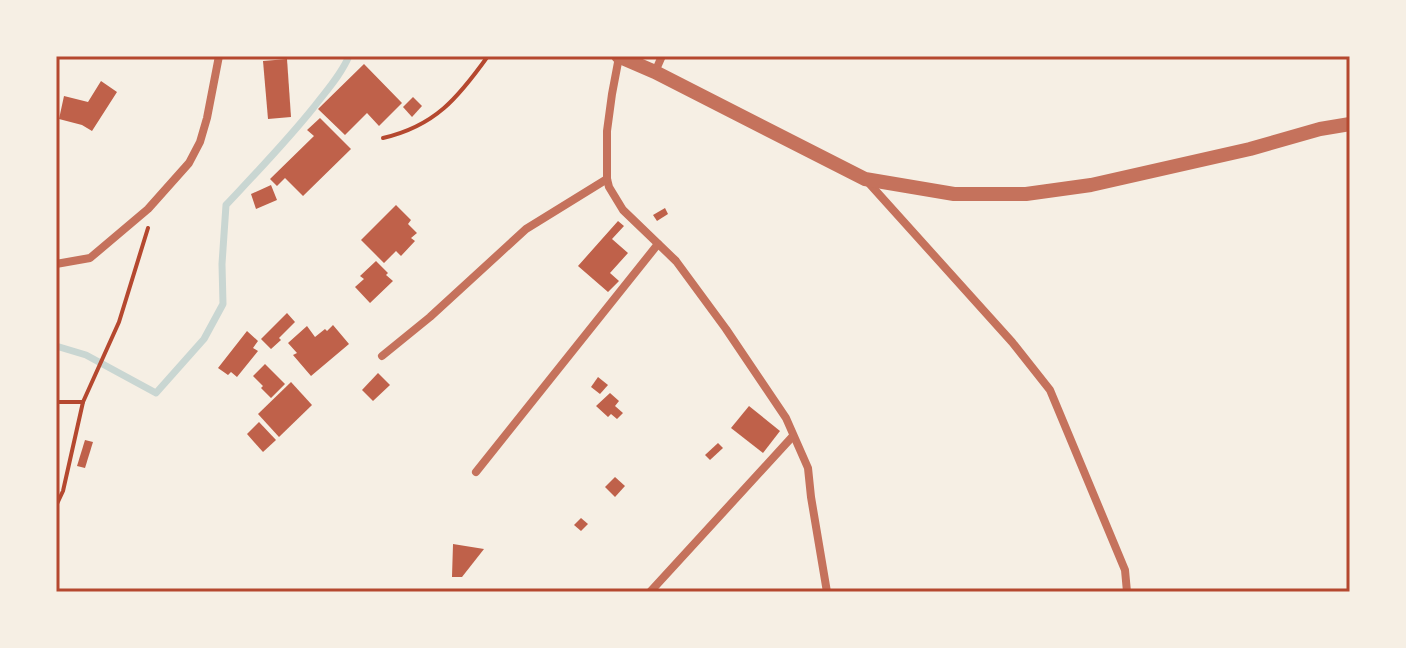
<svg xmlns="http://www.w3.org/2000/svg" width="1406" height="648" font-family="Raleway,sans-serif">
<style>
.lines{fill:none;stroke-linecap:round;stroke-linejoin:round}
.stream{stroke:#c9d6d2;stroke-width:7}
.building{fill:#bf614a}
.path{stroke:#b5482f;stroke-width:4}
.minor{stroke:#c5725c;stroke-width:8}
.tertiary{stroke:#c5725c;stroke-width:14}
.neatline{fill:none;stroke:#b5482f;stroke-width:3}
</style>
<rect width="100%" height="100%" fill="#f6efe4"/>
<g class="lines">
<path class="stream" d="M56,346L86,355L156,393L204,339L223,304L222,264L226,205C256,173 286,142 314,107C326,91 341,75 349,56"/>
</g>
<g class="building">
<polygon points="287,59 291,117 268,119 263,61"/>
<polygon points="364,64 402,103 379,126 367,113 345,135 318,109"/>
<polygon points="101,81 117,92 92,131 82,125 59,119 64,96 88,102"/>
<polygon points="413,97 422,106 412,117 403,107"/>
<polygon points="320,118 351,149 303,196 285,178 277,186 270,179 314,136 307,130"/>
<polygon points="271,185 277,200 256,209 251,194"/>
<polygon points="396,205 411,220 408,224 417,233 411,238 415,241 401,256 396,251 384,263 361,240"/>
<polygon points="665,208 668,214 657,221 653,215"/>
<polygon points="618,221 624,226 612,239 628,253 610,273 619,281 608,292 578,266"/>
<polygon points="376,261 388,273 386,275 393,281 370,303 355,287 364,279 360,276"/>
<polygon points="287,313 295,322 279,338 281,340 271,349 261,339"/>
<polygon points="333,325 349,344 311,376 293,355 297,353 288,343 307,326 315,337 325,329 327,331"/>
<polygon points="247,331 258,341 253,348 258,351 237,377 231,372 228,375 218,368"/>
<polygon points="265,364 285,384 271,398 261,388 263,386 253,376"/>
<polygon points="378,373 390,385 373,401 362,390"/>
<polygon points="598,377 608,385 600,394 591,387"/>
<polygon points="291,382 312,405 279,437 258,414"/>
<polygon points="610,393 619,401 615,406 623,413 617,419 611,414 608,417 596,406"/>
<polygon points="749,406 780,431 763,453 731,428"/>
<polygon points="259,422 276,440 263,452 247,434"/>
<polygon points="85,440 93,442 85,468 77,466"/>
<polygon points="718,443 723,448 710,460 705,455"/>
<polygon points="615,477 625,486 615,497 605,487"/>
<polygon points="581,518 588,524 581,531 574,525"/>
<polygon points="453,544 484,549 462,577 452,577"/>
</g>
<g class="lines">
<g class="path">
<path d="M383,138C435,126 458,98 488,56"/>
<polyline points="56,402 83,402"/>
<polyline points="56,506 63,491 83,402 119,322 148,228"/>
</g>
<g class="minor">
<polyline points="619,57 612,94 607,131 607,179 609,187 623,210 676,261 726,329 786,418 808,468 811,497 827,592"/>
<polyline points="655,72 662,56"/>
<polyline points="867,181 1012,342 1050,390 1125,570 1127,592"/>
<polyline points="56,264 90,258 148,209 189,163 200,142 207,118 219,56"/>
<polyline points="382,356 430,317 526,229 607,179"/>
<polyline points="476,472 658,244"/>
<polyline points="650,592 793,436"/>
</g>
<polyline class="tertiary" points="618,56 655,72 865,179 954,194 1026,194 1091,185 1250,149 1320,129 1350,124"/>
</g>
<rect width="1406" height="648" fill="none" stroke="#f6efe4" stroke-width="116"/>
<rect x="58" y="58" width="1290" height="532" class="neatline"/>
</svg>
